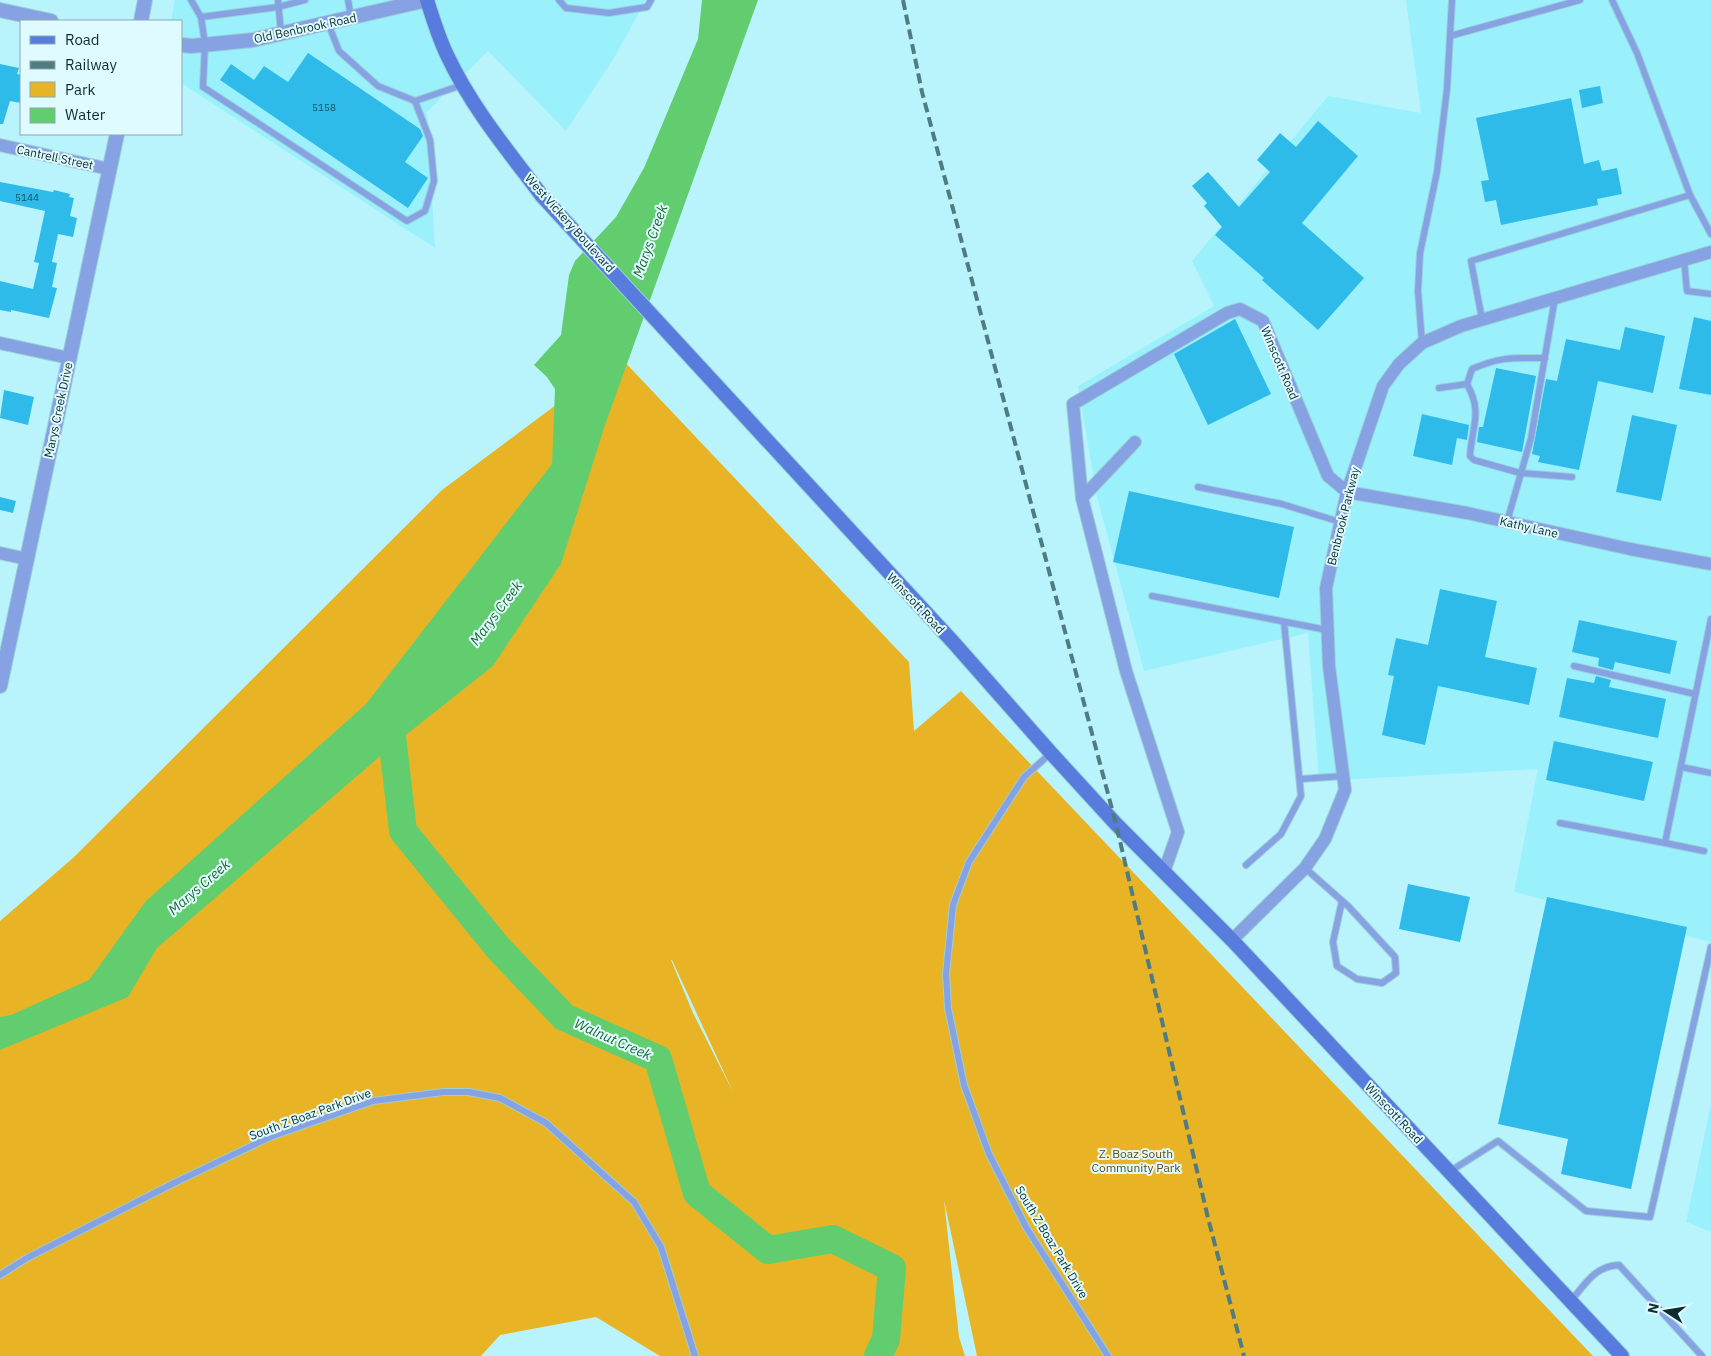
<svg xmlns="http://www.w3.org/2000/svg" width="1711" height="1356" font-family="'IBM Plex Sans',sans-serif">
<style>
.built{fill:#9af1fc}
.green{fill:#e8b425;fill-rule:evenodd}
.water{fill:#62cd6f}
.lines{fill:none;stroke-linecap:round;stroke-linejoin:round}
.river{stroke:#62cd6f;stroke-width:28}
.building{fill:#2fbbea}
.service-casing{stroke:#9ad0d7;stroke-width:8}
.minor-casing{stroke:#9ad0d7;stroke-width:14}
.tertiary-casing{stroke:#9ad0d7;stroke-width:16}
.secondary-casing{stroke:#9ad0d7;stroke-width:16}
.service{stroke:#86a2e3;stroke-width:6}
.minor{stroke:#86a2e3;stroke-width:12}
.tertiary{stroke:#86a2e3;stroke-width:14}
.secondary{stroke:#577cdd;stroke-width:14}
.rail{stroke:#507b80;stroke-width:4;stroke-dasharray:10 5;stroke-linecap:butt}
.labels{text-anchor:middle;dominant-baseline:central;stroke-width:4;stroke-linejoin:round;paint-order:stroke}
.number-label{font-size:10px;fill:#16505f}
.street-label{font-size:12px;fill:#0d2d31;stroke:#dffbff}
.park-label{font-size:12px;fill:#634d15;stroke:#dffbff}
.water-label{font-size:14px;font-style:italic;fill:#20682c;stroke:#dffbff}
</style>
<rect width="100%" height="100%" fill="#b9f4fc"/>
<g class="built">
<polygon points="175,0 646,0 614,58 566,131 488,51 427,112 435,248 181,83 181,21 171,21"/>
<polygon points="1406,0 1711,0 1711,942 1514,892 1538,769 1319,781 1308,633 1144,671 1097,497 1078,386 1214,306 1192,261 1328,96 1421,113"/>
<polygon points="1711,1104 1711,1232 1686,1222"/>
</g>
<path class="green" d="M620,357L909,662L914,731L961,691L1593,1356H977L944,1200L959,1337L965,1356H660L596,1317L500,1335L481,1356H0V921L73,858L442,490ZM671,960H672L734,1094L693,1013Z"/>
<polygon class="water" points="702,0 758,0 605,425 561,564 493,666 392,746 157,948 128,997 0,1050 0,1017 11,1015 89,980 146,901 366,704 552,464 555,389 547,377 534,365 561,335 569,275 575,261 616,217 644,168 698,39"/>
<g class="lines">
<polyline class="river" points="390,719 403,831 499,949 564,1017 658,1059 697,1193 768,1250 833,1239 892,1268 886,1339 878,1356"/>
</g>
<g class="building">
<polygon points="308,53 420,129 423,136 405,162 428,178 408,208 220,80 231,64 254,80 264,66 288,82"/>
<polygon points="0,64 19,68 17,74 21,75 21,103 10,101 3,124 0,124"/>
<polygon points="1600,86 1603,103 1582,108 1579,90"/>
<polygon points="1571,98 1584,164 1599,160 1602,171 1617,168 1622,194 1597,199 1598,205 1501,225 1496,200 1485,202 1481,181 1489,180 1476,118"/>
<polygon points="1318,121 1358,156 1302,223 1364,278 1318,330 1262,280 1264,278 1215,235 1222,227 1204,206 1207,203 1192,186 1208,172 1239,207 1270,172 1257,160 1280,133 1296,147"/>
<polygon points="0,182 53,192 54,190 70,194 69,197 74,198 70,216 77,218 73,237 58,234 52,262 57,263 52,287 57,288 49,318 11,310 11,312 0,310 0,281 33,289 39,263 34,262 45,211 0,201"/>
<polygon points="1694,317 1711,321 1711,395 1679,389"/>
<polygon points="1235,319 1271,394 1208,425 1174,354"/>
<polygon points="1625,327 1665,336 1653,393 1598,381 1579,470 1538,462 1540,456 1532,454 1546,379 1557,381 1566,339 1620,350"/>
<polygon points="1496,368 1536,376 1522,452 1477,442 1479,427 1483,427"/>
<polygon points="4,390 34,397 28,425 0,418"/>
<polygon points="1422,414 1469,425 1467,440 1457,438 1452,465 1413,456"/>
<polygon points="1632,415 1677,425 1661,501 1616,492"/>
<polygon points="1129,491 1294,527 1279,598 1113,562"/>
<polygon points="0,497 16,501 13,513 0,510"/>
<polygon points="1440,589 1497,601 1485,657 1537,668 1529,705 1438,686 1425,745 1382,735 1394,676 1388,675 1396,638 1428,645"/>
<polygon points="1579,620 1677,641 1670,674 1615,662 1613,670 1598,666 1599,658 1572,652"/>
<polygon points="1596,676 1611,680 1609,687 1666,699 1658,738 1559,717 1567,678 1594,683"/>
<polygon points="1554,741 1653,762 1644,801 1546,780"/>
<polygon points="1408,884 1470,897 1460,942 1399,929"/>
<polygon points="1547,897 1687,927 1631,1189 1561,1174 1568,1139 1498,1124"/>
</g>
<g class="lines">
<g class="service-casing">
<g id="service">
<polyline points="191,0 201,17 205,44 203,87 407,221 425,211 434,181 430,140 415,101"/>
<polyline points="278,0 281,33"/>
<polyline points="348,0 351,17"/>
<polyline points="559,0 566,8 609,13 647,7 651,0"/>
<polyline points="201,17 278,7 305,0"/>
<polyline points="328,23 339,51 378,86 415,101 462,85"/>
<polyline points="1450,36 1580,0"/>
<polyline points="1690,195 1711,234"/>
<polyline points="1684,260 1687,291 1711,294"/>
<polyline points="1482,319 1471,261 1690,195 1637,53 1612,0"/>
<polyline points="1422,343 1418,291 1420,253 1437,172 1447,89 1452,0"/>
<path d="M1467,384L1472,369C1502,356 1514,358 1545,358"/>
<path d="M1439,388L1467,384C1483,413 1472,425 1470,456L1474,460L1520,473L1572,477"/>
<polyline points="1198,487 1282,504 1340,522"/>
<polyline points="1507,522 1531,438 1555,298"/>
<polyline points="1152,596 1327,630"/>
<polyline points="1574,666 1695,694"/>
<polyline points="1051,753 1024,777 969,862 953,905 946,974 948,1008 964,1085 989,1154 1026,1227 1108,1356"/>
<polyline points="1681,767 1711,773"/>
<polyline points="1301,779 1343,776"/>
<polyline points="1560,823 1665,843"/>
<polyline points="1704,851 1665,843 1711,619"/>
<polyline points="1246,865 1281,834 1301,796 1284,622"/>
<polyline points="1305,868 1349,907 1395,957 1396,973 1382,983 1357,979 1337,966 1333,942 1342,901"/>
<polyline points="1449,1172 1498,1141 1586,1211 1650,1217 1711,947"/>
<polyline points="0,1275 27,1258 174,1183 270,1137 373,1101 443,1092 469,1092 500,1098 546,1123 634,1202 661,1247 695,1356"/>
<path d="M1571,1301C1585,1284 1595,1266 1619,1265L1702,1356"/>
</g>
</g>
<g class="minor-casing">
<g id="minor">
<polyline points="0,145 109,169"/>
<polyline points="0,343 69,358"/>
<polyline points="1135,442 1082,498 1126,671 1178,832 1164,872"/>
<polyline points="1082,498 1073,404 1227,313 1240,309 1263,321 1328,476 1347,492 1467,513 1630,549 1711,564"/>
<polyline points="0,553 27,559"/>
<polyline points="1232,940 1305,868 1325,839 1345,790 1329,666 1326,588 1347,492 1383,386 1399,364 1422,343 1461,326 1711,252"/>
</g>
</g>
<g class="tertiary-casing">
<g id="tertiary">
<polyline points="0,10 51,21"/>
<polyline points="141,21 145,0"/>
<polyline points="181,45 192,46 253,40 427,0"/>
<polyline points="0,686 117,134"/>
</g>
</g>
<g class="secondary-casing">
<path id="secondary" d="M427,0C433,19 439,39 448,57C472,108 509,152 542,196L953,642L1051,753L1116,824L1232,940L1622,1356"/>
</g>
<use href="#service" class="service"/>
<use href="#minor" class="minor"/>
<use href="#tertiary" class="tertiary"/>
<use href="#secondary" class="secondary"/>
<polyline class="rail" points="903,0 922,92 1116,824 1208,1218 1244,1356"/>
</g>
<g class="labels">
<g class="number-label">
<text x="324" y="107">5158</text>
<text x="27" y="197">5144</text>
</g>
<g class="street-label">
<text transform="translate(305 28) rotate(-12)">Old Benbrook Road</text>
<text transform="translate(55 157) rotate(12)">Cantrell Street</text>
<text transform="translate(570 223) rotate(48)">West Vickery Boulevard</text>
<text transform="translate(1280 363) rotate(67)">Winscott Road</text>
<text transform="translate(58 410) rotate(-78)">Marys Creek Drive</text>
<text transform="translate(1343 516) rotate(-76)">Benbrook Parkway</text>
<text transform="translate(1529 527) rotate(13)">Kathy Lane</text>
<text transform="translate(916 603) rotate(47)">Winscott Road</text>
<text transform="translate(1394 1113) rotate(47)">Winscott Road</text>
<text transform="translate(310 1114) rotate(-20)">South Z Boaz Park Drive</text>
<text transform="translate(1052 1242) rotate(59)">South Z Boaz Park Drive</text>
</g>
<g class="park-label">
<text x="1136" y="1153">Z. Boaz South<tspan x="1136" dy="14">Community Park</tspan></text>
</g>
<g class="water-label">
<text transform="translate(650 241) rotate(-70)">Marys Creek</text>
<text transform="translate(496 613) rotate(-53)">Marys Creek</text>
<text transform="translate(199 887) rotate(-41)">Marys Creek</text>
<text transform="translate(613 1039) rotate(24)">Walnut Creek</text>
</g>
</g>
<rect x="20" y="20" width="162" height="115" fill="#dffbff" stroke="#8ba9ad"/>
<rect x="30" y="36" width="25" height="8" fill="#577cdd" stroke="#8ba9ad"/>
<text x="65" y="45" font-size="15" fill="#0d2d31">Road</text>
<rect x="30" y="61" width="25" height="8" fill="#507b80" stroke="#8ba9ad"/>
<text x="65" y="70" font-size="15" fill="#0d2d31">Railway</text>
<rect x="30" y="82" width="25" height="15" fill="#e8b425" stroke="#8ba9ad"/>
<text x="65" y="95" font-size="15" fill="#0d2d31">Park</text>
<rect x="30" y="108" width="25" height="15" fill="#62cd6f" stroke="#8ba9ad"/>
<text x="65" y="120" font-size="15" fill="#0d2d31">Water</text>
<g transform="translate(1666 1311) rotate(282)" stroke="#dffbff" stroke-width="4" paint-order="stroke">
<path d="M0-4L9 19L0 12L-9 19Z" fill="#0d2d31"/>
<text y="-8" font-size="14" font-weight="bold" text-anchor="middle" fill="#0d2d31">N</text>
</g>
</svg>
